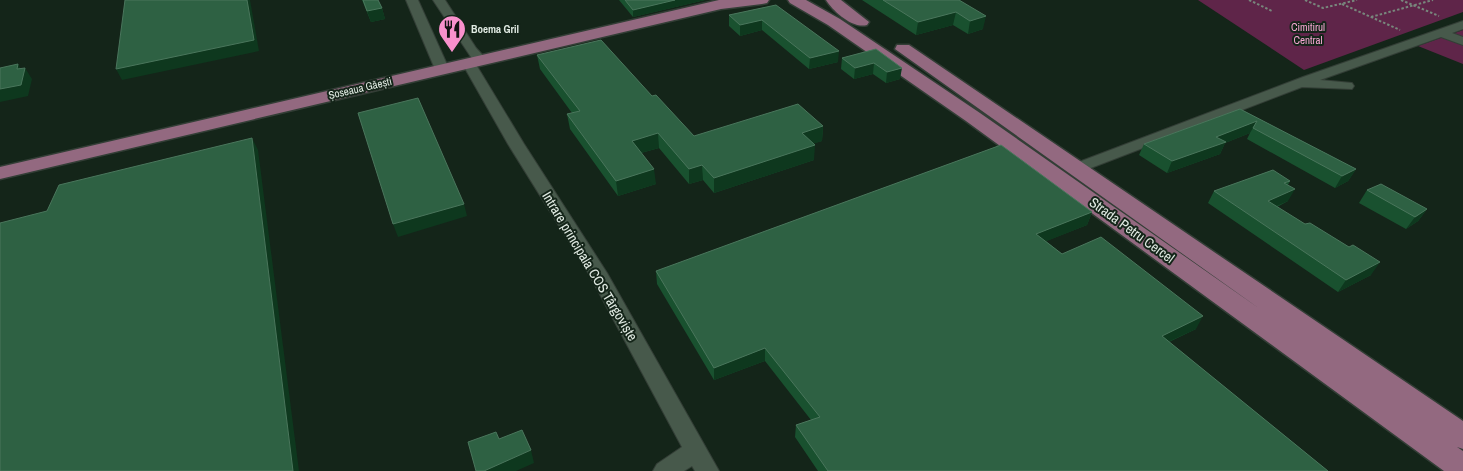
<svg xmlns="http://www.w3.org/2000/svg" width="1463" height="471" font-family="'Archivo Narrow',sans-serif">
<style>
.green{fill:#5f2549}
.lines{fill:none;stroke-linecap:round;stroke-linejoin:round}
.minor-casing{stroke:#333e36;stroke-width:2}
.major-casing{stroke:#333e36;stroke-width:3}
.path{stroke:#78867c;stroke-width:2;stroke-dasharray:2.5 2;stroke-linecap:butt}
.minor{fill:#47594b;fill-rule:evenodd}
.major{fill:#936980;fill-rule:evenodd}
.wall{fill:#19512f}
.shaded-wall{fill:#0e381e}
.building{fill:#2e6143;stroke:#4a765c}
.labels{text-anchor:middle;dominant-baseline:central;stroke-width:4;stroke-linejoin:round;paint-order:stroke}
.far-park-label{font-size:11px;fill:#f7a8d4;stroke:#142519}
.far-poi-label{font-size:11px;font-weight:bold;fill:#e0eae2;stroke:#142519;text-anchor:start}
.far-street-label{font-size:11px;fill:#e0eae2;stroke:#142519}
.street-label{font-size:14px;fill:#e0eae2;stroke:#142519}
</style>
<rect width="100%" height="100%" fill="#142519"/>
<g class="green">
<polygon points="1198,0 1463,0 1463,12 1304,70"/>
<polygon points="1463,30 1463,64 1418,46"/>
</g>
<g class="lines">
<g class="minor-casing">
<g id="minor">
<polygon points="406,0 418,0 449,69 447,72 437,72 435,69"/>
<polygon points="433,0 445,0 476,48 487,60 485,63 475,63 524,144 607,273 719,471 695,471 692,466 684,471 653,471 657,464 682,447 589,274 508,144 462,63 464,60 473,60"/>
<polygon points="1463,21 1463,29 1452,33 1463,37 1463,45 1441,37 1320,80 1352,83 1354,86 1352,89 1302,87 1083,171 1071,171 1069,168 1071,165 1303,77"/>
</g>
</g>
<g class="major-casing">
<g id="major">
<polygon points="719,0 769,0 767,3 762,4 721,9 0,179 0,167"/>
<polygon points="788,0 806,0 840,19 980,113 1260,309 895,49 897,45 909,45 1463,421 1463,449 1457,447 1463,451 1463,471 1444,471 966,121 828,25 790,3"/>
<path d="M826,0H841L869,22L867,25C852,29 833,11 826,0Z"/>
</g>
</g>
<g class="path">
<polyline points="1249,0 1272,11"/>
<polyline points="1305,0 1323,8 1357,0"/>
<polyline points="1401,0 1439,16"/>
<polyline points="1342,4 1400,30"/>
<polyline points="1371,17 1433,0"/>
</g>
<use href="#minor" class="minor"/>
<use href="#major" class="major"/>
</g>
<g class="wall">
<polygon points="362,0 378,0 382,8 385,19 371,22"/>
<polygon points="619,0 705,0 633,17"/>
<polygon points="862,0 959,0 983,29 968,34 953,25 916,35"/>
<polygon points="776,5 838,62 809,69 762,30 740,36 729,26 729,15"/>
<polygon points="876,49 900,79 886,83 873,74 854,79 841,69 842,58"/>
<polygon points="537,55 652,96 694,136 823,126 822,141 814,143 814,160 714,193 703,180 689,184 659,148 641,153 656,184 618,196 570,129 567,114 572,113 540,69"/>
<polygon points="1240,109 1356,169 1348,181 1335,188 1247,139 1250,133 1225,143 1220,154 1167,173 1139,155 1144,144"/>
<polygon points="1290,181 1288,185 1288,201 1277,207 1371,275 1338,292 1208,203 1214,191"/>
<polygon points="1367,190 1427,209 1418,221 1406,229 1359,203"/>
<polygon points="1092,212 1087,225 1046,241 1062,254 1196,329 1169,342 1328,471 818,471 795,437 796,425 811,420 765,361 714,380 657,284 656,271"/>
</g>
<g class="shaded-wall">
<polygon points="247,0 250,0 259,51 122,80 116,69"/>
<polygon points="675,0 705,0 633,17 633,10"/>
<polygon points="382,8 385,19 371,22 367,11"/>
<polygon points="956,12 953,25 916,35 918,22"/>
<polygon points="986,16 983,29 968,34 970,21"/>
<polygon points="762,20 762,30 740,36 740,25"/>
<polygon points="839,51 838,62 809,69 810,58"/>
<polygon points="874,63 873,74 854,79 855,68"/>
<polygon points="18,64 23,73 25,68 32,79 28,96 0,102 0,89 17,69"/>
<polygon points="902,68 900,79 886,83 887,72"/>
<polygon points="1257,121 1250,133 1225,143 1220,154 1167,173 1172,161 1216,137"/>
<polygon points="823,126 822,141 801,148 802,133"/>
<polygon points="658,133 659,148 633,155 632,141"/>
<polygon points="252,138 258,150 299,471 293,471"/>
<polygon points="815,145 814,160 714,193 714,178"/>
<polygon points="702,165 703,180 689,184 689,169"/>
<polygon points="654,169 656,184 618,196 616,181"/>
<polygon points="1356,169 1348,181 1335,188 1342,176"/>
<polygon points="1295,189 1288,201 1261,213 1268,201"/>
<polygon points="464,204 467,216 398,237 393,224"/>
<polygon points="1427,209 1418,221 1406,229 1415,217"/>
<polygon points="1092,212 1087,225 1032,247 1036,234"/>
<polygon points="1380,262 1371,275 1338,292 1346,280"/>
<polygon points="1203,316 1196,329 1155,348 1162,336"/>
<polygon points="765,348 765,361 714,380 714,368"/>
<polygon points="531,450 534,463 516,471 484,471"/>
</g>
<g class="building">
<polygon points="125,0 247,0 254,40 116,69"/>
<polygon points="363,0 378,0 382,8 367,11"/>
<polygon points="625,0 675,0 633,10"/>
<polygon points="883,0 959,0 986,16 970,21 956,12 918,22"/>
<polygon points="776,5 839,51 810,58 762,20 740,25 729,15"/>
<polygon points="601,40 652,96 656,95 694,136 798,104 823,126 802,133 815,145 714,178 702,165 689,169 658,133 632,141 654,169 616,181 567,114 580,111 537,55"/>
<polygon points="876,49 902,68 887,72 874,63 855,68 842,58"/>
<polygon points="18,64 17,69 25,68 21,85 0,89 0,68"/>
<polygon points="418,98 464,204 393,224 358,113"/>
<polygon points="1240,109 1356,169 1342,176 1253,128 1257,121 1216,137 1226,142 1172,161 1144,144"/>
<polygon points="252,138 293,471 0,471 0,223 47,211 59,185"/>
<polygon points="1001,145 1092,212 1036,234 1062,254 1101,237 1203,316 1162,336 1328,471 828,471 796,425 820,417 765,348 714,368 656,271"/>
<polygon points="1273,170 1290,181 1284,183 1295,189 1268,201 1305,224 1310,223 1349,247 1353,245 1380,262 1346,280 1214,191"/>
<polygon points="1381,184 1427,209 1415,217 1367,190"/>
<polygon points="522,430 531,450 484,471 476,471 468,442 496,432 499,439"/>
</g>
<defs>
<g id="restaurant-pin" transform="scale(1.4375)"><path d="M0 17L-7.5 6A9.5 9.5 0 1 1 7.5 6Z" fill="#f890cc" stroke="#142519"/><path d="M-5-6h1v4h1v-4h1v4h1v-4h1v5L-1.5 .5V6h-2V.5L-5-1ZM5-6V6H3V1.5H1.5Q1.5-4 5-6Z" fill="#111"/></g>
</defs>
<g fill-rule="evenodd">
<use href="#restaurant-pin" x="452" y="29"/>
</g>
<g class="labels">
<g class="far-park-label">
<text x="1308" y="27">Cimitirul<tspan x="1308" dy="13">Central</tspan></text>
</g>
<g class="far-poi-label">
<text x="471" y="29">Boema Gril</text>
</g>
<g class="far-street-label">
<text transform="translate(360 88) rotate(-13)">Șoseaua Găești</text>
</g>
<g class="street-label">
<text transform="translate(1132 230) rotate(36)">Strada Petru Cercel</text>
<text transform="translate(590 266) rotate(59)">Intrare principala COS Târgoviște</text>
</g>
</g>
</svg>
